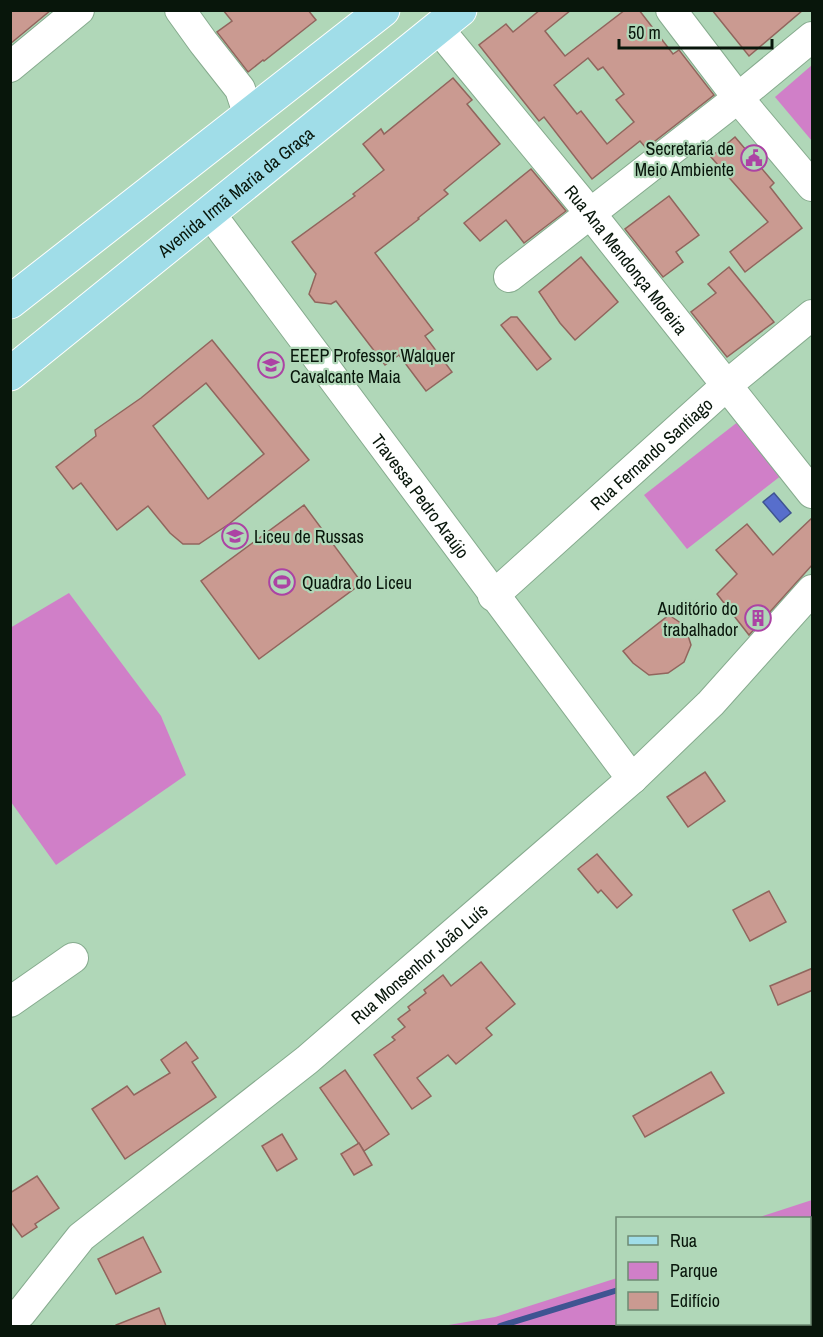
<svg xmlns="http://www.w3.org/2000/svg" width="823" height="1337" font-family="'Archivo Narrow',sans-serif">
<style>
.green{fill:#d07fc8}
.water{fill:#576ecc;stroke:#3f5492;stroke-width:1.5}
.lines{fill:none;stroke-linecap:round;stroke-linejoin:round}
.stream{stroke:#3f5492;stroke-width:6}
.building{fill:#ca9a91;stroke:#91655d;stroke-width:1.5;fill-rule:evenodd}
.minor-casing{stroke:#86ab8e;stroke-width:32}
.major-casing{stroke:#fff;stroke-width:35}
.minor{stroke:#fff;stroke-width:30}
.major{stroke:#a0dde8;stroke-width:33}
.labels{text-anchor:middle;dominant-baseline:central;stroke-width:4.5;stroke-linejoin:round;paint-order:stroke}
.poi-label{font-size:18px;fill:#08160b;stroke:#b0d7b8;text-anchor:start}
.street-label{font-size:18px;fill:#08160b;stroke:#b0d7b8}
</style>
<rect width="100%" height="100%" fill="#b0d7b8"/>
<g class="green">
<polygon points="812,65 812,141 775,97"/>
<polygon points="739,421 782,475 687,549 644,495"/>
<polygon points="69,593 161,716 186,775 56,865 11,802 10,628"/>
<polygon points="812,1200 812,1326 443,1326 495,1317 617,1278 618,1324 810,1324 810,1218 757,1218"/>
</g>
<polygon class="water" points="774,493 791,513 780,522 763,502"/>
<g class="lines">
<g class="stream">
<polyline points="810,1221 812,1219"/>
<polyline points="500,1326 618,1290"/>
</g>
</g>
<g class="building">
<polygon points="10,10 51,10 10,44"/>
<polygon points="223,10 308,10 316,20 264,61 263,60 248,72 217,32 232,21"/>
<path d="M540,10H571L545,31L565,56L625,10H639L673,54L679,50L714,95L646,148L640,141L592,179L544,117L539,121L479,45L506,24L513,32ZM588,58L598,70L603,67L624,94L616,100L634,122L607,144L581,111L577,114L554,85Z"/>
<polygon points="712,10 803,10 749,56"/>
<polygon points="453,78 472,100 467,104 500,144 444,190 448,194 418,218 419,219 375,253 433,330 425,336 452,372 426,391 399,355 385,365 336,301 331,304 315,302 309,294 316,274 292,242 355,196 353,194 384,170 363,144 381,129 384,134"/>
<polygon points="735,137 774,183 770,187 802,228 745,272 730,252 768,222 711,157"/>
<polygon points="531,169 566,211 524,243 506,220 480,241 464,223"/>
<polygon points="669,196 699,235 676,252 683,262 663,277 625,229"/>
<polygon points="581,257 618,302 575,340 560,323 539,292"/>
<polygon points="729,267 774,322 727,357 691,312 716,293 708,284"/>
<polygon points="511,317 517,317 551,359 537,370 501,325"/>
<path d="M212,340L309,460L229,524L199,544H183L170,533L148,506L117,530L81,483L73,489L56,467L96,436L95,430L141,398ZM206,383L264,454L208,499L153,426Z"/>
<polygon points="304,505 362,583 259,659 201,581"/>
<polygon points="813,517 813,564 749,635 717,594 737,574 716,550 747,524 773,555"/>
<polygon points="669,615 685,626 691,645 684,662 668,673 649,675 633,663 623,651"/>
<polygon points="705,772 725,801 688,827 667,797"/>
<polygon points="597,854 632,895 617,908 601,890 598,893 578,869"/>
<polygon points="769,891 786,922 750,941 733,910"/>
<polygon points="481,962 515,1004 486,1028 492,1035 456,1064 448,1055 417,1078 431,1096 412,1109 374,1055 395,1040 392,1037 405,1027 398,1019 410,1010 408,1007 426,993 424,990 443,975 451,986"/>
<polygon points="813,968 813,990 778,1005 770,986"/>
<polygon points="186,1042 198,1058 192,1062 216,1097 125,1159 92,1109 127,1086 134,1095 170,1073 161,1060"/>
<polygon points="345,1070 389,1134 364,1151 320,1088"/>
<polygon points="711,1072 724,1093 645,1137 633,1116"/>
<polygon points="282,1134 297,1159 277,1171 262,1146"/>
<polygon points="359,1143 372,1165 354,1175 341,1154"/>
<polygon points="37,1176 59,1208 35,1224 37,1227 22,1237 10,1221 10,1193"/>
<polygon points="143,1237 161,1272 116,1294 98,1259"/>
<polygon points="159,1308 166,1326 116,1326 116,1325"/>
</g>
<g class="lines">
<g class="minor-casing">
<g id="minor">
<polyline points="180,10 203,42 240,89 249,116"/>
<polyline points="671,10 738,98 812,186"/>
<path id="s1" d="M437,27L590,213L812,493"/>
<polyline points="10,67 79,10"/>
<path id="s2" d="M209,212L632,779"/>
<polyline points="509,277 738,98 812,37"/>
<path id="s3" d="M493,596L727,385L812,315"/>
<polyline points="10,1002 73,958"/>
<path id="s4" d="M10,1315L21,1313L81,1237L307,1060L632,779L711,703L812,590"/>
</g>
</g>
<g class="major-casing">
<g id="major">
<polyline points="10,302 383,10"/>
<path id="s5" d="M10,374L460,10"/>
</g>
</g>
<use href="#minor" class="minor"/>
<use href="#major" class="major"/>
</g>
<defs>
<g id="civic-ring" transform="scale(1.35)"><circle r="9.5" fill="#b0d7b8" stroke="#ac43a4" stroke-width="1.5"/><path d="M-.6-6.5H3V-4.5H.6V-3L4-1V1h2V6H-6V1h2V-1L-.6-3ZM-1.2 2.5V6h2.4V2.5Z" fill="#ac43a4"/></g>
<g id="school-ring" transform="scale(1.35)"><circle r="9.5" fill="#b0d7b8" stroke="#ac43a4" stroke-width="1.5"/><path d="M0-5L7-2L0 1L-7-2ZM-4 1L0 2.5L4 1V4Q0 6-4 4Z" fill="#ac43a4"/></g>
<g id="stadium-ring" transform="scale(1.35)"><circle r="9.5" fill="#b0d7b8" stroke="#ac43a4" stroke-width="1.5"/><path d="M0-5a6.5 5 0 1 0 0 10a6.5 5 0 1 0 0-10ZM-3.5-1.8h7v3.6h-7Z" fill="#ac43a4"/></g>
<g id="building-ring" transform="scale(1.35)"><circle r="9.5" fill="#b0d7b8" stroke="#ac43a4" stroke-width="1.5"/><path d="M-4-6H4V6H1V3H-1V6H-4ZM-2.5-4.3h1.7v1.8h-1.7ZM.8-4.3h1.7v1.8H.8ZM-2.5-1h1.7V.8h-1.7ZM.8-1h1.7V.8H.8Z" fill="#ac43a4"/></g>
</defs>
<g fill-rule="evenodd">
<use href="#civic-ring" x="754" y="158"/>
<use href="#school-ring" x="271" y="365"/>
<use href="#school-ring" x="235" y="536"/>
<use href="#stadium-ring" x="282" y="582"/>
<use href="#building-ring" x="758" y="618"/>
</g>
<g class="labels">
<g class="poi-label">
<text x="734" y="148" text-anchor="end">Secretaria de<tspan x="734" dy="21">Meio Ambiente</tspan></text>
<text x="290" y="355">EEEP Professor Walquer<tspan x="290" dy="21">Cavalcante Maia</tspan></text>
<text x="254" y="536">Liceu de Russas</text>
<text x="302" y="582">Quadra do Liceu</text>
<text x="738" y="608" text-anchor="end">Auditório do<tspan x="738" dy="21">trabalhador</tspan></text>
</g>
<g class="street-label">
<text stroke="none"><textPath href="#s5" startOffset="290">Avenida Irmã Maria da Graça</textPath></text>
<text stroke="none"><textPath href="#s1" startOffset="300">Rua Ana Mendonça Moreira</textPath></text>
<text stroke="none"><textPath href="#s3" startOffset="213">Rua Fernando Santiago</textPath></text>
<text stroke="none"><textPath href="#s2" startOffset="354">Travessa Pedro Araújo</textPath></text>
<text stroke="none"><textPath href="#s4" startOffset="543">Rua Monsenhor João Luís</textPath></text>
</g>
</g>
<rect width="823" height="1337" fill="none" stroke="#08160b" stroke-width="24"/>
<rect x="616" y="1217" width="195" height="108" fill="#b0d7b8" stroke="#6d8a73" stroke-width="1.5"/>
<rect x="628" y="1236" width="30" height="9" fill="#a0dde8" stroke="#6d8a73" stroke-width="1.5"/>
<text x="670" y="1247" font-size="18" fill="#08160b">Rua</text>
<rect x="628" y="1262" width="30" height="18" fill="#d07fc8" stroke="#6d8a73" stroke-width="1.5"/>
<text x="670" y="1277" font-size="18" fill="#08160b">Parque</text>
<rect x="628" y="1292" width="30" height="18" fill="#ca9a91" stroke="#6d8a73" stroke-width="1.5"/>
<text x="670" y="1307" font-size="18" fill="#08160b">Edifício</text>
<path d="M619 39v9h153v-9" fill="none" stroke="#08160b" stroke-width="3"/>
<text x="628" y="39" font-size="18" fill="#08160b" stroke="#b0d7b8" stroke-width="4.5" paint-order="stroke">50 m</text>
</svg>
